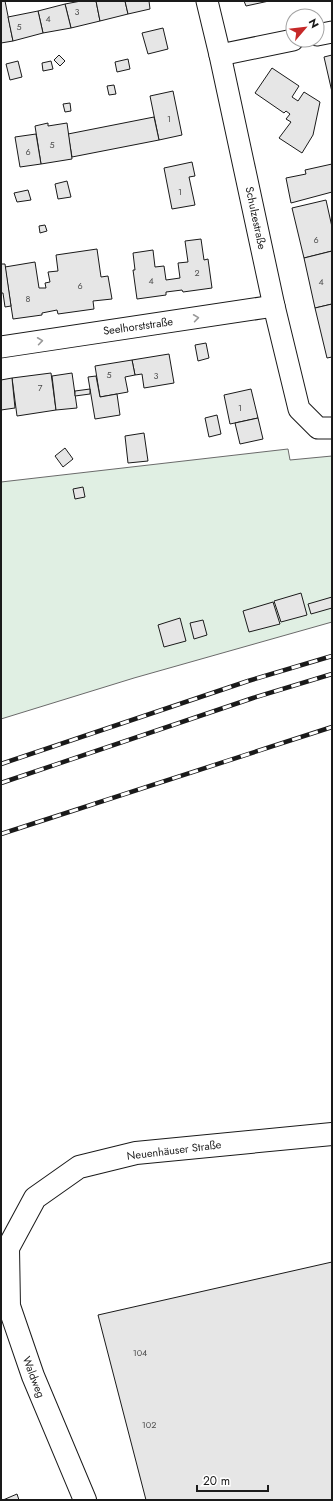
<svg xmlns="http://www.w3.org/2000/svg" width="333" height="1501" font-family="Jost,sans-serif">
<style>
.green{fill:#e0efe3;stroke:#6a6a6a}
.building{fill:#e6e6e6;stroke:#1a1a1a}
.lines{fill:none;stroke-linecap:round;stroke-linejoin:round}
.minor-casing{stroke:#1a1a1a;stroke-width:23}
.tertiary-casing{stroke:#1a1a1a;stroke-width:24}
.minor{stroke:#fff;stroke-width:21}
.tertiary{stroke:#fff;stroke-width:22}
.rail-casing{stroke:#1a1a1a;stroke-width:4.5}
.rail{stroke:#fff;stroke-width:3;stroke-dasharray:9;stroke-linecap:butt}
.oneway{stroke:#989898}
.labels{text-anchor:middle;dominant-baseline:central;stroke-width:3;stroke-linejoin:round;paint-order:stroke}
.number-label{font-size:9px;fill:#4d4d4d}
.street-label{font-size:11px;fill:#1a1a1a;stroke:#fff}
</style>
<rect width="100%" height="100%" fill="#fff"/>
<polygon class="green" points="288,449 290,460 332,456 332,622 134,678 1,719 1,482"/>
<g class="building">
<polygon points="1,1 5,1 13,41 1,43"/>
<polygon points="81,1 96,1 100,21 71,28 65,4"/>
<polygon points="96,1 125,1 128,14 100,21"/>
<polygon points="125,1 149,1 150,9 128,14"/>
<polygon points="244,1 269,1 246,6"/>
<polygon points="65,4 71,28 43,33 38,11"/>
<polygon points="38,11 43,33 13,41 8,17"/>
<polygon points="163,28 168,49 148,54 142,33"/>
<polygon points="59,55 65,61 60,66 54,60"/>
<polygon points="332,55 332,92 324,57"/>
<polygon points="128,59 130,69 117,72 115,62"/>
<polygon points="18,61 22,77 10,80 6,64"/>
<polygon points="51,61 53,69 43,71 42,63"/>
<polygon points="272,68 299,86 292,97 298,101 304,92 320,102 313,135 302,153 279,138 291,122 286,119 290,114 286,111 284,113 255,93"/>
<polygon points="114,85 116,94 109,95 107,86"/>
<polygon points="173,91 182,135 159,140 150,96"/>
<polygon points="70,103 71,111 65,112 63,104"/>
<polygon points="154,117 159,140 72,157 68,134"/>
<polygon points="48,123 48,126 67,123 72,159 41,164 35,126"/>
<polygon points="36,134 41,164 20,167 15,137"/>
<polygon points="192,162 195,176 189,177 195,205 172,209 164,168"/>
<polygon points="332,164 332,192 291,203 286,178 306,174 305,170"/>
<polygon points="67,181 71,197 58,199 55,184"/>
<polygon points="28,190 31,200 17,202 14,193"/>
<polygon points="326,200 332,227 332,251 304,258 292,208"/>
<polygon points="45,225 47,231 40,233 39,226"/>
<polygon points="201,239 204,260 208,259 212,288 183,292 182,290 166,292 166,295 137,299 133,270 135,270 133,253 153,250 155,267 164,266 166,280 180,278 178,263 188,262 185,241"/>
<polygon points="97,249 101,277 108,276 112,299 93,301 94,309 58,314 57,310 42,313 42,315 13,319 5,267 35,262 39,288 46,288 45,283 50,282 48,272 58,271 56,255"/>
<polygon points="332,251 332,304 315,308 304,258"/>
<polygon points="1,264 5,264 11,306 5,307 3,293 1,293"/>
<polygon points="332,304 332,357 327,358 315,308"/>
<polygon points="206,343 209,358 198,361 195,345"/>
<polygon points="169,354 174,383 144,388 142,374 135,375 132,360"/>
<polygon points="132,360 135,375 125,377 128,392 100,397 95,366"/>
<polygon points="51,373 56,410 17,416 12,378"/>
<polygon points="72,373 77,408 56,410 52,376"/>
<polygon points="96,376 100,397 117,394 120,415 95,419 88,377"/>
<polygon points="12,378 15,408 1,410 1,380"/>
<polygon points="90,389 90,394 75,396 75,391"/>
<polygon points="251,389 258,418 230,424 224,395"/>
<polygon points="217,415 221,434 209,437 205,418"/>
<polygon points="258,418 263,439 240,444 235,423"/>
<polygon points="144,433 148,461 128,463 125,436"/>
<polygon points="65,448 73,459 63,467 55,456"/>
<polygon points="83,487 85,497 75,499 73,489"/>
<polygon points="301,593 307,615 281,622 274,601"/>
<polygon points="332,597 332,608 311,614 308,604"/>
<polygon points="273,602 280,624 249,632 243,611"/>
<polygon points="180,618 186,641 164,647 158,625"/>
<polygon points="203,620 207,635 194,639 190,623"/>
<polygon points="332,1262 332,1500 146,1500 98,1315"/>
<polygon points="17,1494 19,1500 3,1500"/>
</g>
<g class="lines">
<g class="minor-casing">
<g id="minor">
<polyline points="207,1 220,55 274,306 299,409 318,428 332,428"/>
<polyline points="317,35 332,32"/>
<polyline points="220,55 293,40"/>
<polyline points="1,347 274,306"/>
</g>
</g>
<g class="tertiary-casing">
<polyline id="tertiary" points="85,1500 33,1376 9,1306 8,1248 35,1198 79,1167 136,1153 332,1134"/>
</g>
<use href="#minor" class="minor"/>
<use href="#tertiary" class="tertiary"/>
<g class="rail-casing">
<g id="rail">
<polyline points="1,764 248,681 332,656"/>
<polyline points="1,783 253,698 332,674"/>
<polyline points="1,834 332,727"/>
</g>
</g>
<use href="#rail" class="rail"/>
</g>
<defs><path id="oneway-chevron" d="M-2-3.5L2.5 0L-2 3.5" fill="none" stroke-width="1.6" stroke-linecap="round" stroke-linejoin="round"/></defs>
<g class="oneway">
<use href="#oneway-chevron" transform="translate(196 318) rotate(-8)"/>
<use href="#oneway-chevron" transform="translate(40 341) rotate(-8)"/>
</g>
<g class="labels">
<g class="number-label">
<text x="77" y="11">3</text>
<text x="48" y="18">4</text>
<text x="19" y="26">5</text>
<text x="169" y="118">1</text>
<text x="52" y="144">5</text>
<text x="28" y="151">6</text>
<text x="180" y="191">1</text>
<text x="316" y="239">6</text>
<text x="197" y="272">2</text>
<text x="151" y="280">4</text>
<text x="321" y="281">4</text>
<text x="80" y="285">6</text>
<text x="28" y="298">8</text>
<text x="109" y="374">5</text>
<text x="156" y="375">3</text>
<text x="40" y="387">7</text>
<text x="240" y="407">1</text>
<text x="140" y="1352">104</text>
<text x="149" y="1424">102</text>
</g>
<g class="street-label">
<text transform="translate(256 218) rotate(78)">Schulzestraße</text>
<text transform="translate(138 326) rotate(-8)">Seelhorststraße</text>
<text transform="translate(174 1150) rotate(-7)">Neuenhäuser Straße</text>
<text transform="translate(34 1377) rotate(69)">Waldweg</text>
</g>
</g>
<rect width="333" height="1501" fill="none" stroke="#1a1a1a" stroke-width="4"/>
<g transform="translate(305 28) rotate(62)"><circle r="19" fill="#ffffff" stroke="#a3a3a3"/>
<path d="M0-3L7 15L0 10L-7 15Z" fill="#c62828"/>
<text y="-6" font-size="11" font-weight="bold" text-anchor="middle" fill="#1a1a1a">N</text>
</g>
<path d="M197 1485v6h71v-6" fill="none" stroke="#1a1a1a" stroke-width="2"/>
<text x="203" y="1485" font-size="12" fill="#1a1a1a" stroke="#ffffff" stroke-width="3" paint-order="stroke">20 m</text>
</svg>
